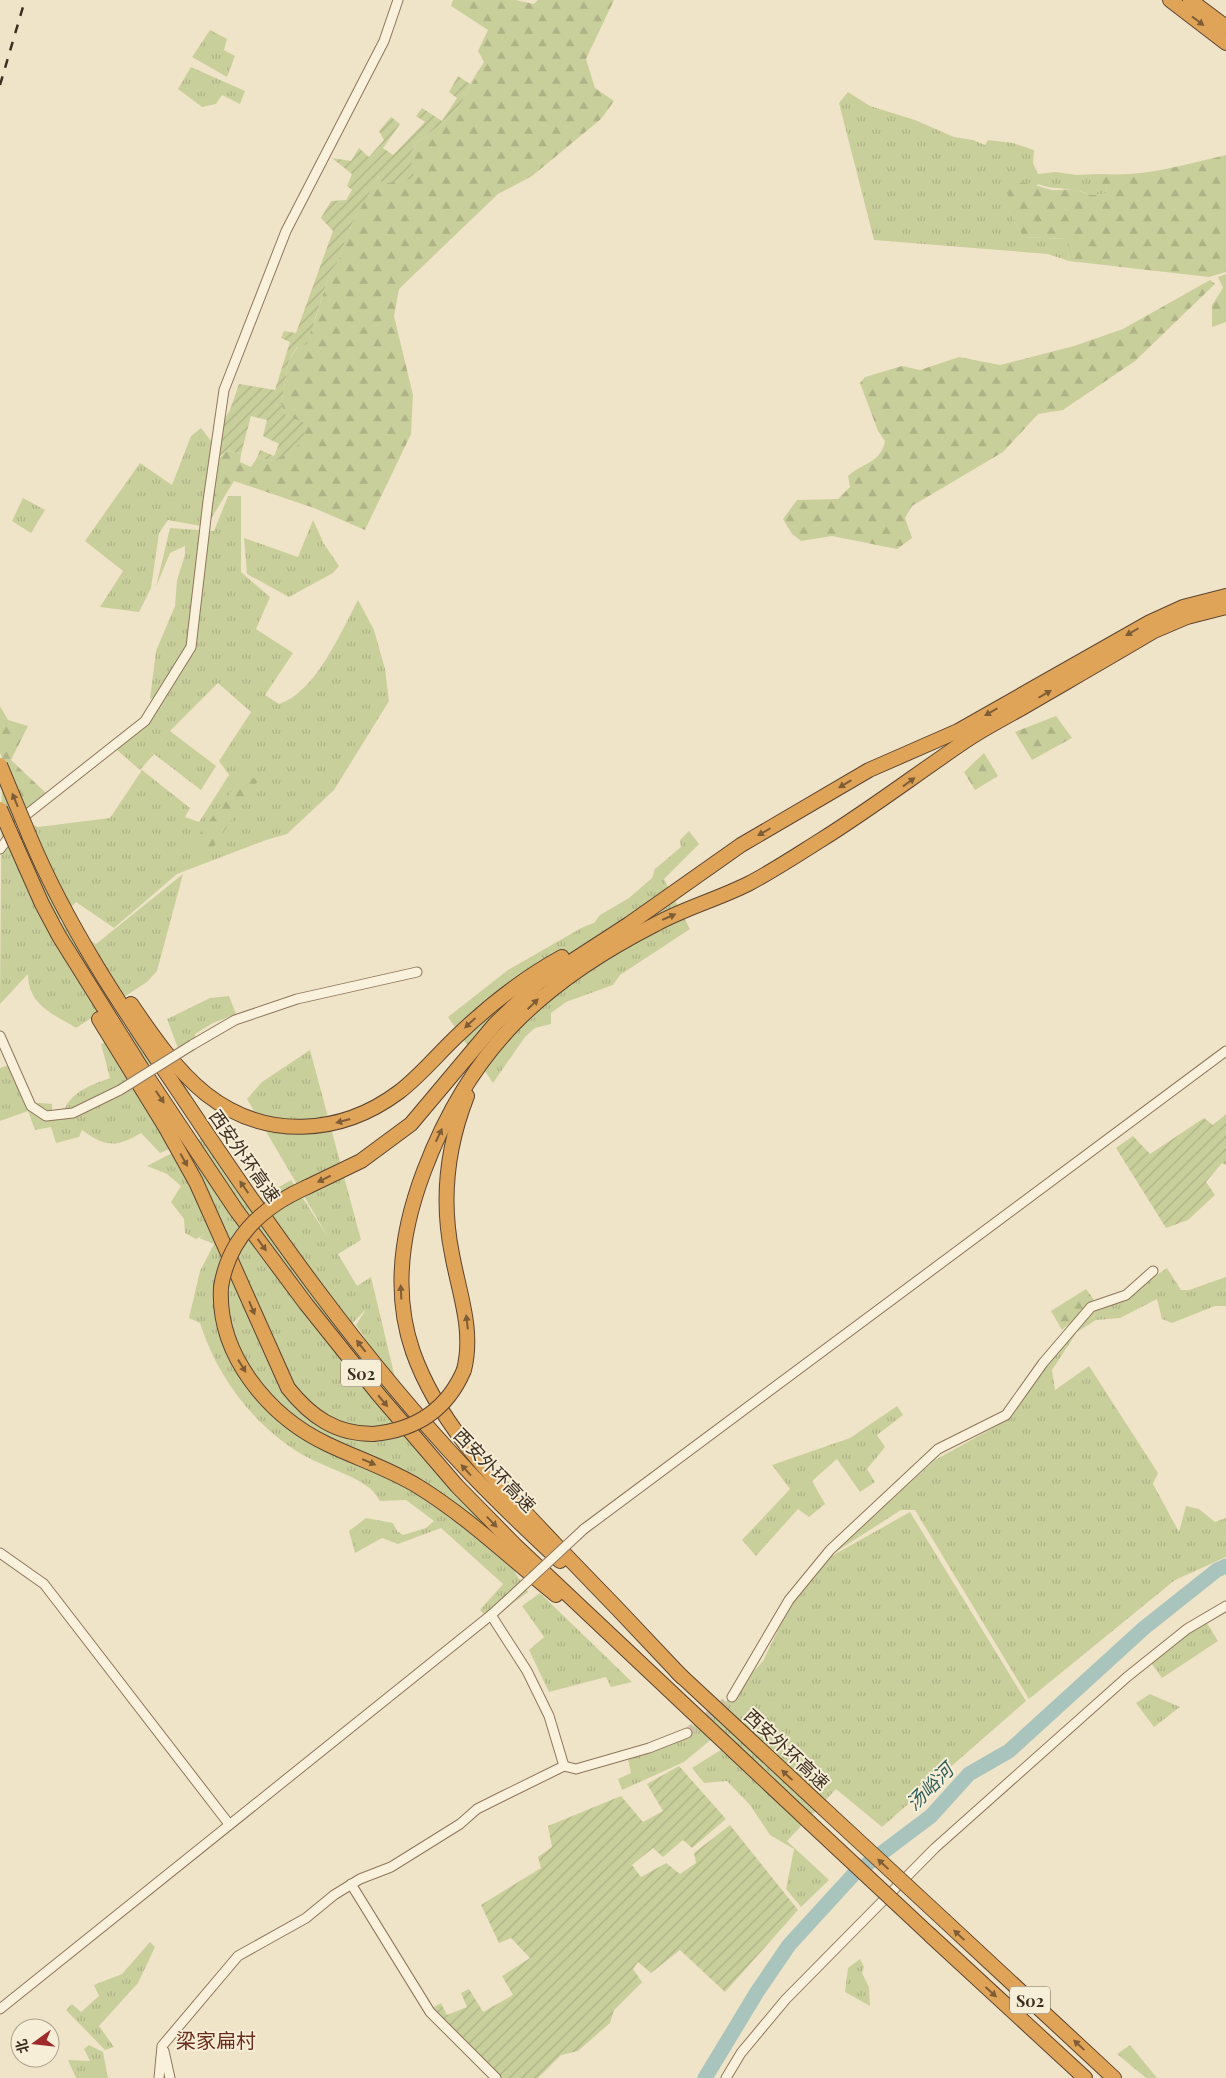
<svg xmlns="http://www.w3.org/2000/svg" width="1226" height="2078" font-family="'Playfair Display','Noto Sans SC',serif">
<style>
.grass{fill:url(#grass-tufts)}
.forest{fill:url(#forest-firs)}
.garden{fill:url(#garden-furrows)}
.lines{fill:none;stroke-linecap:round;stroke-linejoin:round}
.river{stroke:#a9c4bc;stroke-width:15}
.minor-tunnel{stroke:#ccc0a6;stroke-width:9;stroke-dasharray:9 4.5;stroke-linecap:butt}
.minor-casing{stroke:#8d765c;stroke-width:11}
.highway-casing{stroke:#5b4430;stroke-width:16}
.minor{stroke:#faf1dc;stroke-width:9}
.highway{stroke:#e0a458;stroke-width:14}
.rail{stroke:#3d2e20;stroke-width:2.5;stroke-dasharray:9 9;stroke-linecap:butt}
.minor-bridge-casing{stroke:#8d765c;stroke-width:11;stroke-linecap:butt}
.highway-bridge-casing{stroke:#5b4430;stroke-width:16;stroke-linecap:butt}
.minor-bridge{stroke:#faf1dc;stroke-width:9}
.highway-bridge{stroke:#e0a458;stroke-width:14}
.oneway{fill:#7e5d36}
.labels{text-anchor:middle;dominant-baseline:central;stroke-width:4;stroke-linejoin:round;paint-order:stroke}
.shield{fill:#f7eed8;stroke:#756857;stroke-width:1}
.shield-label{font-size:16px;font-weight:bold;fill:#3d2e20}
.street-label{font-size:18px;fill:#3d2e20;stroke:#f7eed8}
.water-label{font-size:19px;font-style:italic;fill:#2f5d5a;stroke:#f7eed8}
.quarter-label{font-size:20px;fill:#6b2e1e;stroke:#f7eed8}
</style>
<defs>
<pattern id="grass-tufts" width="24" height="20" patternUnits="userSpaceOnUse" patternTransform="scale(1.25)"><rect width="24" height="20" fill="#c9cf9b"/><path d="M3 7l-1-3M5 7V3M7 7l1-3M15 17l-1-3M17 17v-4M19 17l1-3" fill="none" stroke="#aeb285"/></pattern>
<pattern id="forest-firs" width="22" height="20" patternUnits="userSpaceOnUse" patternTransform="scale(1.25)"><rect width="22" height="20" fill="#c9cf9b"/><path d="M5 1l3.5 6h-7zM16 11l3.5 6h-7z" fill="#aeb285"/></pattern>
<pattern id="garden-furrows" width="10" height="10" patternUnits="userSpaceOnUse" patternTransform="scale(1.25)"><rect width="10" height="10" fill="#c9cf9b"/><path d="M-1 1l2-2M0 10L10 0M9 11l2-2" fill="none" stroke="#aeb285"/></pattern>
</defs>
<rect width="100%" height="100%" fill="#f0e4c8"/>
<g class="grass">
<polygon points="210,30 227,39 224,50 235,56 227,77 192,57"/>
<polygon points="191,67 245,91 240,104 222,95 216,104 202,107 178,89"/>
<path d="M848,92L870,106L915,120L954,137L973,140L985,145L988,140L1013,143L1034,150L1033,163L1038,174L1056,172L1076,175L1100,174L1097,181L1107,185L1106,193C1087,198 1090,192 1074,190C1060,187 1053,190 1038,184L1009,211L1023,237L1067,239L1069,261L1048,254L874,240L839,103Z"/>
<polygon points="201,428 211,441 205,512 206,527 168,520 159,533 151,588 139,612 100,607 123,571 85,541 140,463 172,485 191,436"/>
<path d="M228,496H241V572L270,597L256,629L293,653L265,695L279,704C315,693 341,632 358,600L374,630L385,669L389,701L334,790L287,834L266,840L177,874L114,928L76,902L58,921L96,944L183,874L157,971L147,982L76,1028C52,1013 28,1005 28,974L0,1004L2,752L18,796L21,820L38,827L110,818L142,770L190,808L185,817L199,822L229,775L219,761L251,712L218,683L170,731L216,766L201,790L154,754L140,770L109,743L156,709L164,698L150,699L156,651L175,606L177,580L185,555V546L170,553L156,587L170,528L214,531Z"/>
<polygon points="23,498 45,510 31,533 12,521"/>
<polygon points="313,520 324,544 339,566 333,573 289,597 247,574 244,538 298,557"/>
<polygon points="689,831 699,844 664,879 690,929 620,975 613,985 566,1002 551,1013 551,1024 535,1028 525,1037 493,1083 448,1017 508,970 583,927 594,923 600,915 629,898 652,878 655,869 681,847 680,840"/>
<polygon points="229,996 236,1014 213,1023 195,1034 197,1043 185,1043 187,1050 179,1051 167,1019 210,998"/>
<path d="M151,1025L163,1059L141,1068L172,1148L160,1153L141,1133C116,1148 105,1147 82,1130L79,1137L56,1143L51,1127L35,1130L28,1111L0,1121V1068L9,1065L26,1109L28,1102L52,1104V1111L65,1108C74,1090 92,1085 110,1078L101,1044Z"/>
<path d="M310,1050L361,1240L338,1254L357,1286L371,1277L397,1386L356,1325L366,1309L351,1325L528,1592L490,1620L480,1610L503,1584L441,1528L398,1544L382,1538L355,1553L349,1531L366,1518L393,1523L397,1531L403,1535L426,1528L434,1521L406,1500L380,1501C377,1497 373,1490 368,1487C349,1473 324,1467 303,1455C254,1426 217,1377 200,1323L189,1318L200,1271L214,1244L199,1238L206,1233L196,1239L185,1233L184,1219L171,1202L181,1186L167,1174L147,1166L207,1135L247,1206L291,1180L328,1237L247,1099L262,1082Z"/>
<polygon points="1167,1268 1181,1290 1189,1290 1226,1277 1226,1306 1215,1306 1172,1323 1162,1319 1157,1299 1120,1318 1096,1320 1077,1332 1052,1370 1055,1390 1089,1366 1158,1473 1153,1484 1179,1532 1186,1506 1199,1509 1215,1522 1226,1518 1226,1557 1175,1580 1029,1699 915,1510 901,1510 834,1553 935,1460 1011,1418 1071,1320 1086,1308 1120,1300"/>
<polygon points="897,1406 903,1415 877,1435 885,1447 867,1469 875,1482 860,1492 837,1459 812,1481 825,1504 809,1517 798,1509 756,1556 742,1540 790,1489 772,1465 850,1438"/>
<polygon points="910,1512 1026,1701 882,1827 836,1789 787,1841 829,1880 801,1907 786,1889 794,1849 770,1835 750,1805 727,1781 704,1783 692,1768 727,1746 719,1733 684,1762 622,1790 618,1779 631,1773 627,1755 665,1745 722,1706 763,1661 792,1601 830,1557"/>
<polygon points="540,1593 632,1682 611,1687 606,1677 549,1692 529,1650 544,1637 522,1606"/>
<polygon points="1202,1615 1218,1641 1162,1678 1146,1656"/>
<polygon points="1150,1694 1180,1707 1154,1727 1136,1703"/>
<polygon points="150,1942 155,1947 138,1983 99,2026 114,2047 105,2050 66,2010 72,2004 81,2012 99,1996 94,1985 122,1974"/>
<polygon points="860,1959 864,1967 862,1973 869,1987 870,2006 845,1992 848,1968"/>
<polygon points="89,2045 103,2052 108,2078 76,2078 68,2060 90,2061 84,2049"/>
<polygon points="1130,2045 1157,2078 1146,2078 1117,2054"/>
</g>
<g class="forest">
<polygon points="453,0 515,0 534,4 538,0 614,0 586,59 595,88 614,101 601,119 532,176 498,194 399,289 394,316 413,395 411,434 365,530 314,508 234,481 206,527 205,512 211,441 221,444 217,461 227,450 241,454 240,462 251,467 257,458 276,461 298,421 286,415 281,404 289,360 314,323 330,272 337,263 352,223 373,184 380,176 410,154 417,142 443,123 458,108 484,62 478,51 488,30 451,6"/>
<path d="M1226,155V272L1209,277L1069,261L1067,239L1023,237L1009,211L1008,188C1024,176 1036,187 1052,190C1060,191 1068,188 1076,190C1090,194 1090,197 1106,193L1107,185L1096,182L1100,174C1145,177 1183,165 1226,155Z"/>
<polygon points="1226,274 1226,322 1212,327 1212,305 1223,288 1218,277"/>
<path d="M1210,280L1215,284L1135,361L1063,410L1038,414L1003,452L912,506L905,518L912,538L897,549L832,536L801,541L792,534L783,519L797,500L838,499L850,487L848,476C862,463 881,463 885,441L878,431L860,383L865,377L902,366L920,370L959,357L1000,365L1074,346L1123,329Z"/>
<polygon points="0,706 8,720 28,726 11,760 48,795 26,811 0,753"/>
<polygon points="1056,716 1072,738 1032,760 1015,732"/>
<polygon points="984,753 998,776 975,790 964,772"/>
<polygon points="246,772 258,781 208,855 192,844"/>
<polygon points="1086,1289 1097,1304 1086,1308 1062,1330 1051,1311"/>
</g>
<g class="garden">
<polygon points="484,62 458,108 443,123 417,142 410,154 414,178 383,184 379,176 352,223 337,263 330,272 307,344 297,347 289,360 281,404 286,415 307,424 301,443 276,461 257,458 260,450 274,456 279,444 263,436 267,420 251,416 241,454 227,450 219,457 221,444 211,441 230,410 239,384 275,390 290,342 281,338 284,331 296,333 333,231 321,218 331,201 346,200 352,190 347,186 352,174 332,158 351,161 359,148 369,157 384,140 379,131 391,117 400,124 383,148 393,155 425,122 416,116 422,108 442,121 457,98 449,92 458,76 470,84"/>
<polygon points="1226,1114 1226,1165 1222,1163 1206,1182 1215,1195 1188,1220 1166,1228 1116,1148 1133,1136 1150,1154 1204,1118 1213,1125"/>
<polygon points="679,1766 726,1819 692,1848 683,1840 663,1857 653,1848 632,1865 641,1877 666,1863 680,1874 696,1863 694,1853 730,1825 798,1910 725,1992 680,1950 651,1973 638,1962 633,1969 642,1982 614,2010 610,2023 578,2051 561,2055 538,2078 494,2078 427,2011 441,2003 447,2015 467,2007 461,1993 469,1989 483,2012 513,1995 502,1976 530,1958 511,1938 499,1943 481,1905 541,1868 538,1857 552,1847 548,1826 621,1796 643,1822 663,1811 647,1784"/>
</g>
<g class="lines">
<polyline class="river" points="705,2078 757,1992 789,1945 854,1874 931,1816 969,1774 1009,1751 1144,1628 1217,1570 1226,1566"/>
<polyline class="minor-tunnel" points="687,1733 732,1697"/>
<g class="minor-casing">
<g id="minor">
<polyline points="0,849 26,815 145,721 191,647 208,501 224,390 286,231 384,41 398,0"/>
<polyline points="0,1036 31,1106 46,1116 73,1113 120,1090"/>
<polyline points="192,1045 235,1020 297,999 417,972"/>
<polyline points="584,1529 1226,1051"/>
<polyline points="0,1553 44,1584 229,1824"/>
<polyline points="491,1615 527,1671 549,1716 564,1766"/>
<polyline points="732,1697 789,1600 830,1550 938,1449 1006,1415 1043,1363 1091,1307 1126,1295 1153,1271"/>
<polyline points="351,1884 430,2012 496,2078"/>
<polyline points="0,2009 491,1615 513,1595"/>
<polyline points="164,2051 170,2078"/>
<polyline points="159,2078 162,2046 238,1956 306,1918 334,1895 360,1879 391,1867 460,1824 477,1809 503,1796 564,1766 576,1769 649,1748 687,1733"/>
<polyline points="726,2078 741,2053 786,1999 935,1848 1127,1677 1187,1629 1226,1606"/>
</g>
</g>
<g class="highway-casing">
<g id="highway">
<polyline points="1170,0 1226,43"/>
<polyline points="1190,0 1226,27"/>
<path d="M29,835C69,931 127,1015 185,1101C271,1230 362,1359 469,1472C498,1503 529,1532 560,1561"/>
<polyline points="15,843 42,904 59,936 142,1069 236,1210 306,1304 378,1394 457,1486 515,1545 809,1822"/>
<path d="M131,1004C152,1035 176,1070 206,1094C265,1140 340,1136 399,1092C420,1076 437,1055 456,1037C488,1006 522,979 562,957"/>
<path d="M99,1019L166,1128L196,1182L288,1388C311,1417 336,1434 373,1434"/>
<polyline points="307,1187 361,1161 411,1124 495,1024 538,983 629,924 741,845 869,770 958,731 1150,622 1183,607 1226,596"/>
<path d="M221,1287C217,1354 268,1416 327,1444C358,1459 390,1469 419,1487C469,1518 511,1559 556,1595"/>
<path d="M464,1370C474,1330 459,1293 452,1254C441,1200 447,1147 467,1096"/>
<polyline points="677,1672 823,1808"/>
<path d="M682,1677C640,1632 597,1587 554,1543C500,1485 440,1428 413,1352C392,1292 402,1229 424,1171C470,1049 542,982 656,924C685,908 718,899 748,884C773,871 797,855 821,840C869,810 914,776 961,744C982,729 1005,718 1027,705C1070,680 1112,656 1154,631L1187,617L1226,607"/>
<polyline points="945,1921 1114,2078"/>
<polyline points="930,1935 1085,2078"/>
</g>
</g>
<use href="#minor" class="minor"/>
<use href="#highway" class="highway"/>
<polyline class="rail" points="0,85 25,0"/>
<g class="minor-bridge-casing">
<g id="minor-bridge">
<polyline points="120,1090 192,1045"/>
<polyline points="513,1595 584,1529"/>
</g>
</g>
<g class="highway-bridge-casing">
<g id="highway-bridge">
<polyline points="0,765 29,835"/>
<polyline points="0,809 15,843"/>
<path d="M221,1287C229,1237 262,1207 307,1187"/>
<path d="M373,1434C416,1430 447,1410 464,1370"/>
<polyline points="823,1808 945,1921"/>
<polyline points="809,1822 930,1935"/>
</g>
</g>
<use href="#minor-bridge" class="minor-bridge"/>
<use href="#highway-bridge" class="highway-bridge"/>
</g>
<defs><path id="oneway-solid" d="M-6-.8H1V-3.2L6.5 0L1 3.2V.8H-6Z" transform="scale(1.25)"/></defs>
<g class="oneway">
<use href="#oneway-solid" transform="translate(1198 21) rotate(37)"/>
<use href="#oneway-solid" transform="translate(1132 632) rotate(150)"/>
<use href="#oneway-solid" transform="translate(1045 694) rotate(-30)"/>
<use href="#oneway-solid" transform="translate(991 712) rotate(150)"/>
<use href="#oneway-solid" transform="translate(909 782) rotate(-36)"/>
<use href="#oneway-solid" transform="translate(845 784) rotate(149)"/>
<use href="#oneway-solid" transform="translate(15 800) rotate(-112)"/>
<use href="#oneway-solid" transform="translate(764 832) rotate(150)"/>
<use href="#oneway-solid" transform="translate(669 917) rotate(-23)"/>
<use href="#oneway-solid" transform="translate(533 1004) rotate(-44)"/>
<use href="#oneway-solid" transform="translate(470 1023) rotate(137)"/>
<use href="#oneway-solid" transform="translate(160 1097) rotate(56)"/>
<use href="#oneway-solid" transform="translate(343 1121) rotate(165)"/>
<use href="#oneway-solid" transform="translate(439 1135) rotate(-65)"/>
<use href="#oneway-solid" transform="translate(184 1160) rotate(61)"/>
<use href="#oneway-solid" transform="translate(324 1179) rotate(154)"/>
<use href="#oneway-solid" transform="translate(244 1187) rotate(-125)"/>
<use href="#oneway-solid" transform="translate(262 1245) rotate(54)"/>
<use href="#oneway-solid" transform="translate(401 1292) rotate(-93)"/>
<use href="#oneway-solid" transform="translate(252 1308) rotate(67)"/>
<use href="#oneway-solid" transform="translate(467 1322) rotate(-97)"/>
<use href="#oneway-solid" transform="translate(361 1346) rotate(-128)"/>
<use href="#oneway-solid" transform="translate(242 1366) rotate(58)"/>
<use href="#oneway-solid" transform="translate(383 1401) rotate(50)"/>
<use href="#oneway-solid" transform="translate(369 1462) rotate(23)"/>
<use href="#oneway-solid" transform="translate(466 1470) rotate(-132)"/>
<use href="#oneway-solid" transform="translate(492 1522) rotate(46)"/>
<use href="#oneway-solid" transform="translate(787 1775) rotate(-137)"/>
<use href="#oneway-solid" transform="translate(883 1864) rotate(-137)"/>
<use href="#oneway-solid" transform="translate(959 1935) rotate(-137)"/>
<use href="#oneway-solid" transform="translate(991 1992) rotate(42)"/>
<use href="#oneway-solid" transform="translate(1079 2045) rotate(-137)"/>
</g>
<g class="labels">
<g class="shield">
<rect x="341" y="1359.5" width="40" height="27" rx="4"/>
<rect x="1010" y="1986.5" width="40" height="27" rx="4"/>
</g>
<g class="shield-label">
<text x="361" y="1373">S02</text>
<text x="1030" y="2000">S02</text>
</g>
<g class="street-label">
<text transform="translate(245 1156) rotate(55)">西安外环高速</text>
<text transform="translate(495 1470) rotate(46)">西安外环高速</text>
<text transform="translate(787 1749) rotate(43)">西安外环高速</text>
</g>
<g class="water-label">
<text transform="translate(929 1786) rotate(-45)">汤峪河</text>
</g>
<g class="quarter-label">
<text x="216" y="2039">梁家扁村</text>
</g>
</g>
<g transform="translate(35 2043) rotate(255)"><circle r="24" fill="#f7eed8" stroke="#ada18e"/>
<path d="M0-4L9 19L0 12L-9 19Z" fill="#9e2a2b"/>
<text y="-8" font-size="14" font-weight="bold" text-anchor="middle" fill="#3d2e20">北</text>
</g>
</svg>
